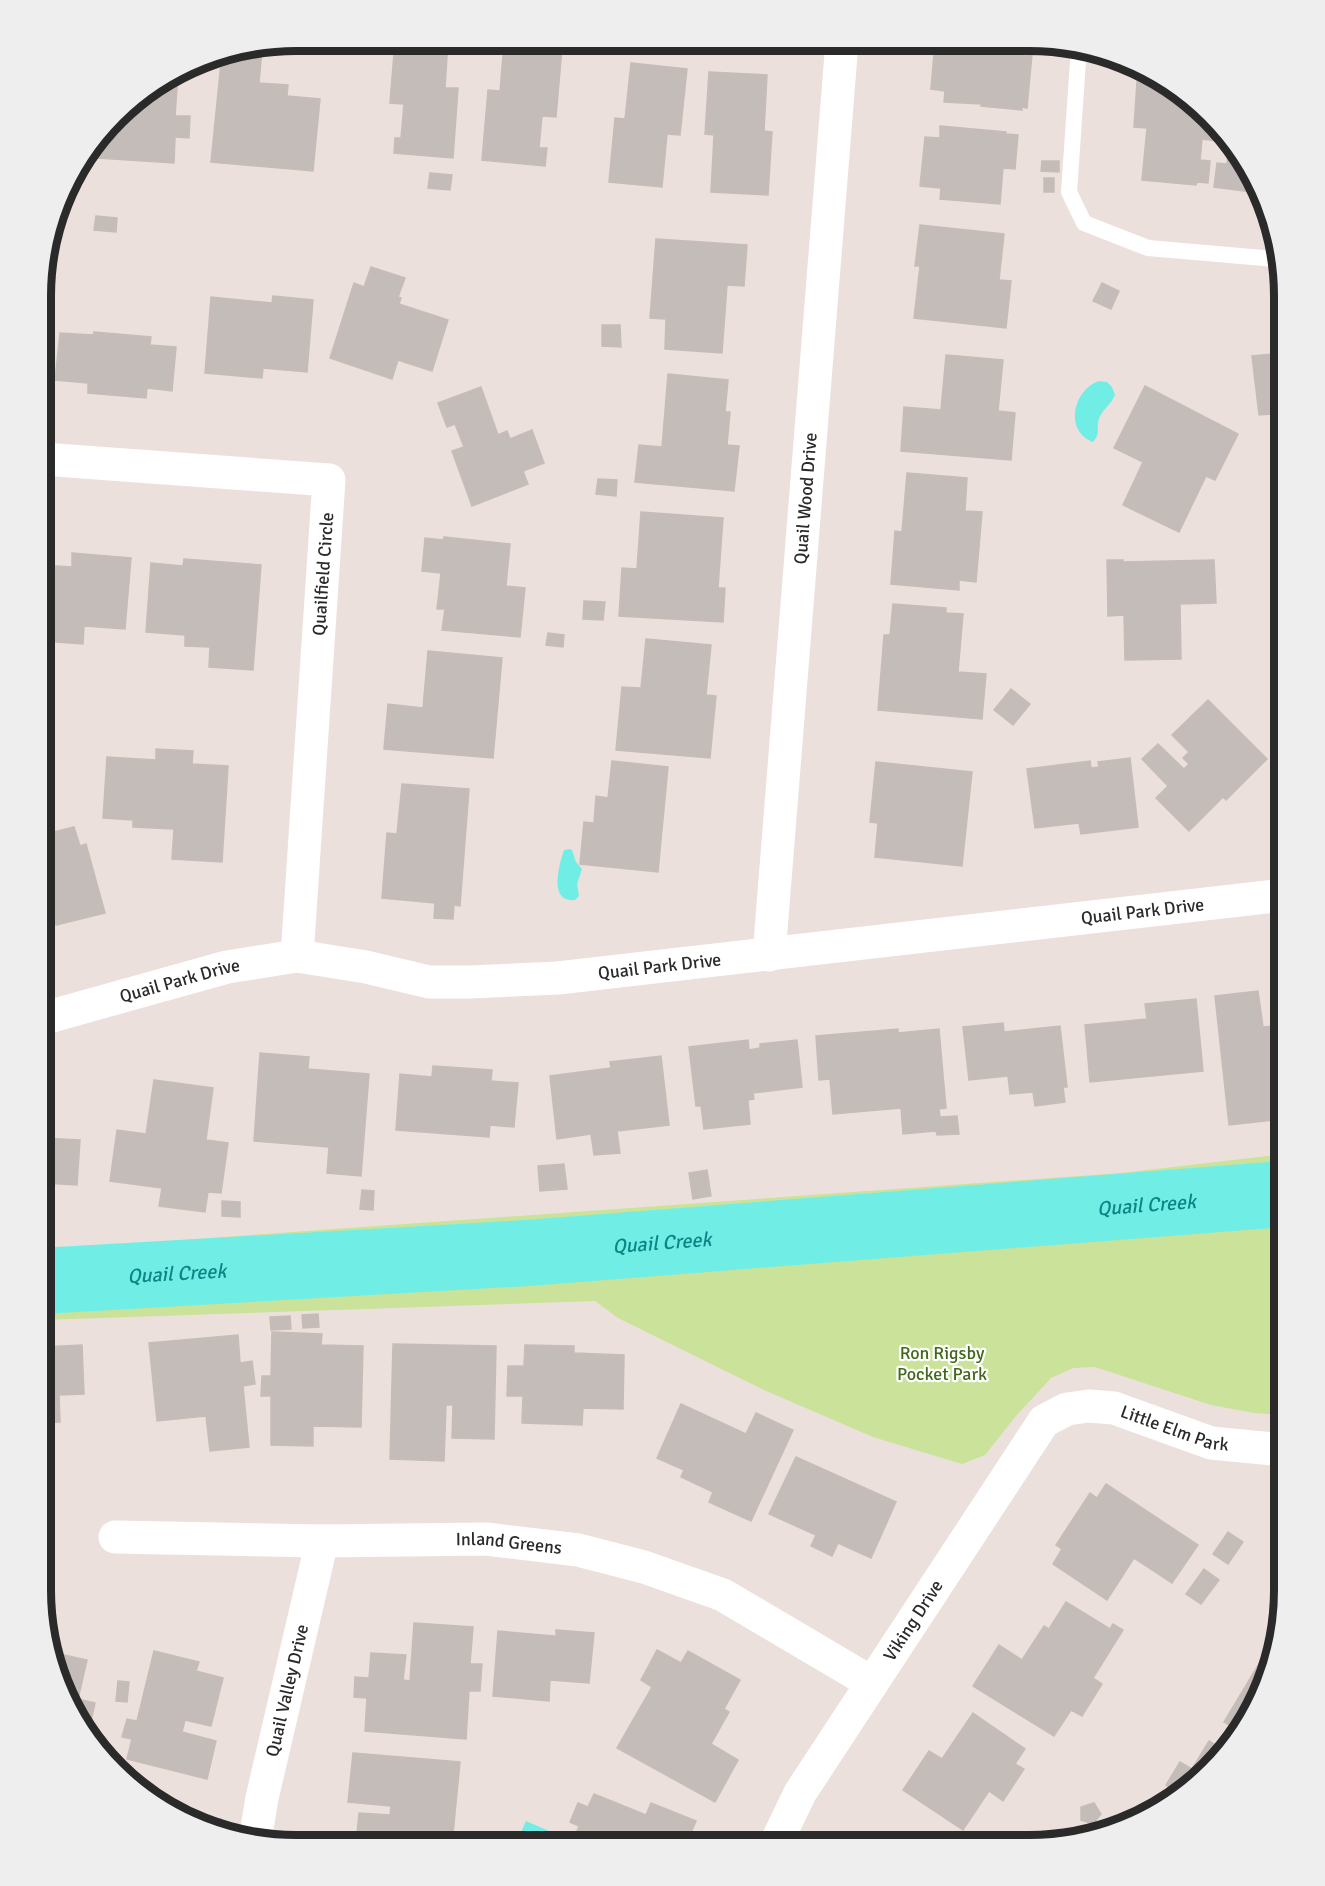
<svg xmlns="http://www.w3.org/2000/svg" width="1325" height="1886" font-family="Signika,sans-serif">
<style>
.green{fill:#cae299}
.water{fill:#70eee6}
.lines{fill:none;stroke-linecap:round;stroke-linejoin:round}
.river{stroke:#70eee6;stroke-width:66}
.building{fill:#c4bcb8;stroke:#c8bcb6;stroke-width:1.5}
.service{stroke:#fff;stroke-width:16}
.minor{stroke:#fff;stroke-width:33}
.labels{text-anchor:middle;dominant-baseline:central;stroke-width:4.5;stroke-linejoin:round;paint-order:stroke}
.street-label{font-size:18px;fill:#2a2a2a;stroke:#fff}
.park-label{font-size:18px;fill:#43671b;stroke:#fff}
.water-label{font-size:20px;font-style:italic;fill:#0e8485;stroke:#fff}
.rim{fill:none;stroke:#2a2a2a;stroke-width:8}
</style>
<rect width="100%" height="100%" fill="#ece0dc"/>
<polygon class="green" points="1284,1154 1284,1415 1254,1413 1211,1405 1095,1367 1073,1368 1051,1378 1016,1416 985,1455 962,1464 873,1437 764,1390 618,1318 595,1301 41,1320 41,1250 1121,1173"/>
<g class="water">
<path d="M1099,381L1107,382L1112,387L1115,395C1111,405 1100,411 1098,422C1097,431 1100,434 1093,442C1064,431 1073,390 1099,381Z"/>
<path d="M570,849L572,850L576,862L582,869L577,884L579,896L575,900C548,903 559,865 564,850Z"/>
<polygon points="526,1821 549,1831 544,1844 516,1844"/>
</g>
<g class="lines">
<path class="river" id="s1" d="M41,1281L527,1253L1284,1194"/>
</g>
<g class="building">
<polygon points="395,41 448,41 445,88 458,88 453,158 394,153 395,138 401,138 404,104 390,103"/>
<polygon points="935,42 1033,43 1027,108 1022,107 1022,110 981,106 982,104 944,102 945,91 931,89"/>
<polygon points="504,43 562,48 556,117 542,116 539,148 547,148 545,166 482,160 488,90 500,91"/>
<polygon points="245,49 262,50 259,83 288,85 287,96 320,99 313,171 211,162 222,53"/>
<polygon points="631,63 687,69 680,135 667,134 662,187 609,182 615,118 625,119"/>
<polygon points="1138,67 1184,93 1203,115 1202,118 1205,118 1218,134 1217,141 1202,139 1200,160 1210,161 1208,183 1197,182 1196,185 1142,180 1147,128 1134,127"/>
<polygon points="709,72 767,75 764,131 772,132 768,195 711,192 714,135 705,134"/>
<polygon points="178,75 175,116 190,116 189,138 175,137 174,163 83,157 128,104"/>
<polygon points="940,126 1006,132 1006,134 1018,135 1015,169 1003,168 1000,204 940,199 941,188 920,186 925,137 940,138"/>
<polygon points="1229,147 1258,183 1261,193 1214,187 1217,163 1227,164"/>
<polygon points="1042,161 1059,161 1059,172 1041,171"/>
<polygon points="430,173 452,175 450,190 428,188"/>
<rect x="1044" y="178" width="10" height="14"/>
<polygon points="96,216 117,218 116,232 94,230"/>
<polygon points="920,225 1004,234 999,280 1011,281 1006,328 914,318 920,266 915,266"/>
<polygon points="656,239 747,245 744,286 727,285 722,353 665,349 666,319 650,318"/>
<polygon points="371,267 405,278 398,297 401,298 399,304 448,320 432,371 398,360 392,379 330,358 354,283 364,287"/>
<polygon points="1102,283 1119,291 1111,309 1093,301"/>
<polygon points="273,296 313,300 307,372 263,368 262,378 205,373 211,297 272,303"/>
<polygon points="602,325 620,325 621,347 602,346"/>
<polygon points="94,332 151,337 150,345 176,347 172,391 147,388 146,398 88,393 88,383 55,380 60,333 93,335"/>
<polygon points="1284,353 1284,413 1259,415 1252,356"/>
<polygon points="946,355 1003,360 998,411 1015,413 1011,460 901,451 904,407 941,410"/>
<polygon points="668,374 728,380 725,412 730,412 727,445 739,446 734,491 635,482 639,445 662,447"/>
<polygon points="1145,386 1238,434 1215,480 1206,476 1179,532 1123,505 1143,462 1114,448"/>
<polygon points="481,387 498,435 507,431 510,439 532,430 544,463 523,471 528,484 472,506 452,451 464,447 455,424 447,427 438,403"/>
<polygon points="907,473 967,478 965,511 982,512 976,582 959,580 959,590 891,584 895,531 902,532"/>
<polygon points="598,479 617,480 616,496 596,494"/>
<polygon points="641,512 723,518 718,588 725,588 723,622 619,616 622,568 637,569"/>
<polygon points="444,537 510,544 506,586 525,588 520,637 442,630 445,609 437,609 441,573 422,571 425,538 443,540"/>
<polygon points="72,553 131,558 125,629 84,626 83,644 42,641 42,565 72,567"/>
<polygon points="184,559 261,565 253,670 209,667 210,647 185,646 185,635 146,632 151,563 183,566"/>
<polygon points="1107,560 1123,560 1123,562 1214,560 1216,603 1180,604 1181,659 1125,660 1124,615 1108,616"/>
<polygon points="584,601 605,602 603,620 583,619"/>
<polygon points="893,604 946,608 946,613 963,614 958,672 986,674 982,719 878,710 884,635 890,635"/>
<polygon points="548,633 564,635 563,647 546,645"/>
<polygon points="646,639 711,645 706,695 716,696 710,758 616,750 622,687 641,688"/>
<polygon points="428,651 502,658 493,758 384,749 388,704 423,708"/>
<polygon points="1011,689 1030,704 1013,725 994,710"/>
<polygon points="1208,700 1267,759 1226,800 1223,797 1189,831 1156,798 1168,786 1142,759 1158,744 1184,769 1189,764 1183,758 1189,752 1172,735"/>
<polygon points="156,749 193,751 192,764 228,766 222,862 172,859 174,829 133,827 133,820 103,818 107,757 156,760"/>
<polygon points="1130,758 1138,827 1081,834 1079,823 1035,828 1027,769 1090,761 1091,768 1099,767 1098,762"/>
<polygon points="612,761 668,767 658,872 580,864 584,822 594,823 596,796 608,798"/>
<polygon points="876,762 972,772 962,866 875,857 878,823 870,822"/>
<polygon points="402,784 469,789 460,906 454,905 453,919 434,918 435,903 382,898 387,833 397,834"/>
<polygon points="74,827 80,846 86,844 105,913 56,925 54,917 42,920 42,835"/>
<polygon points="1258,991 1263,1027 1284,1025 1284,1083 1278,1083 1283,1119 1229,1125 1215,996"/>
<polygon points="1196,999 1203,1071 1090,1082 1085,1025 1147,1019 1145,1004"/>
<polygon points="1003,1023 1004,1032 1060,1026 1067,1087 1063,1087 1065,1102 1035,1106 1033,1092 1010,1094 1008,1076 969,1080 963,1027"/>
<polygon points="898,1029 898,1033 939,1029 946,1108 939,1109 940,1117 957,1116 959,1134 937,1135 936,1131 903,1134 901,1108 833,1114 830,1079 819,1080 816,1036"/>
<polygon points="748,1040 749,1050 760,1048 760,1044 797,1040 802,1087 753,1093 754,1099 748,1100 750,1124 704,1129 701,1106 696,1106 689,1047"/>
<polygon points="260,1053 309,1057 308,1069 369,1074 361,1176 327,1173 329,1147 254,1141"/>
<polygon points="661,1056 669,1125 617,1131 620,1153 594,1155 591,1134 557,1139 550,1076 611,1068 610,1062"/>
<polygon points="433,1066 492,1070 491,1081 518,1083 514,1127 490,1125 489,1137 396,1130 400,1074 432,1077"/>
<polygon points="154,1080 213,1088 206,1140 228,1143 221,1193 208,1192 205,1212 159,1206 162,1188 110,1181 117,1130 146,1134"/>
<polygon points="43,1138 80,1140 77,1185 42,1183 41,1208 41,1145"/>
<polygon points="564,1164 567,1189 540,1191 538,1166"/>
<polygon points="707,1170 711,1196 693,1199 689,1173"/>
<polygon points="362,1190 374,1191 373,1210 360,1209"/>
<polygon points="222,1201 240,1202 240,1217 222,1216"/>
<polygon points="318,1314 319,1327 303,1328 302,1315"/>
<polygon points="290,1316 291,1329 271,1330 270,1317"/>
<polygon points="272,1332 322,1334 321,1345 363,1346 361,1427 313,1426 313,1446 271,1445 271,1396 261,1396 262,1376 271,1376"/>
<polygon points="238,1335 240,1363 252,1361 255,1384 243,1386 249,1447 210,1451 206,1416 157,1421 149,1343"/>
<polygon points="393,1344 496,1346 494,1439 452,1438 453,1405 446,1405 444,1461 390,1459"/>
<polygon points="82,1345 84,1394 59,1395 60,1422 41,1423 41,1347"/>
<polygon points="525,1345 574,1346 574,1353 624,1355 623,1409 583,1408 582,1425 522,1423 523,1396 507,1396 508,1366 524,1366"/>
<polygon points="681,1404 746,1434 756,1413 793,1430 751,1521 709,1502 713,1492 681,1477 684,1470 657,1458"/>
<polygon points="796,1457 896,1502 871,1558 838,1543 832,1556 811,1546 816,1535 769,1514"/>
<polygon points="1106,1484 1198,1545 1172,1583 1134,1558 1107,1600 1053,1564 1062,1549 1056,1545 1090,1493 1097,1498"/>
<polygon points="1228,1532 1243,1542 1228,1564 1213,1554"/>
<polygon points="1204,1569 1219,1580 1201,1604 1186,1594"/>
<polygon points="1066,1602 1110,1629 1113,1624 1123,1630 1093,1678 1102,1684 1082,1716 1071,1710 1054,1736 973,1686 999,1645 1022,1660 1044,1626 1049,1629"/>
<polygon points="414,1623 473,1627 470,1664 482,1664 480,1691 469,1691 466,1739 365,1731 367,1698 354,1697 355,1677 369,1678 371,1653 406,1655 403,1680 410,1681"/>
<polygon points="556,1630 594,1633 589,1683 550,1680 549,1701 493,1696 498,1631 554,1636 556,1636"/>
<polygon points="657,1650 681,1663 688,1651 740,1680 724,1709 729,1712 711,1744 738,1760 715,1802 617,1748 652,1687 641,1680"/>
<polygon points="154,1651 199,1662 196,1671 223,1678 211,1726 185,1720 182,1732 216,1741 207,1779 127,1759 132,1739 122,1737 127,1719 137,1721"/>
<polygon points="1266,1652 1274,1657 1271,1673 1241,1732 1224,1722"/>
<polygon points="55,1653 87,1660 78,1699 95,1703 88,1735 67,1703"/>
<polygon points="118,1681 129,1682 127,1702 116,1701"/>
<polygon points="973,1713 1025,1749 1015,1764 1024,1769 1003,1801 989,1791 963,1830 903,1790 929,1751 942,1759"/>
<polygon points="1209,1741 1225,1751 1197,1782 1181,1794 1166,1785 1180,1762 1192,1769"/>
<polygon points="353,1753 460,1762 452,1844 356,1844 359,1813 390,1815 391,1806 348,1802"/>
<polygon points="594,1794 646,1815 651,1803 696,1821 686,1845 572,1844 579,1826 570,1822 578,1803 588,1807"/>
<polygon points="1094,1803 1101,1814 1093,1824 1081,1820 1081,1807"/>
<polygon points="191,1814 221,1819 220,1827 190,1816"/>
<polygon points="892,1833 915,1845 886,1845"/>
</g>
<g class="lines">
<polyline class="service" points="1079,47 1069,192 1084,223 1148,248 1276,259"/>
<g class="minor">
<polyline points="42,459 329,480 297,956"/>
<path id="s2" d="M769,955L842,42"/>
<path id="s3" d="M41,1019L227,967L297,956L366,967L429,982H470L558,978L1284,895"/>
<path id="s4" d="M115,1537L322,1541L486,1539L578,1550L644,1567L723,1595L872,1683"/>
<path id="s5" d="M255,1840L262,1798L322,1541"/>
<path id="s6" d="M775,1845L800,1793L1044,1421L1067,1409L1089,1406L1114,1408L1211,1443L1284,1450"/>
</g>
</g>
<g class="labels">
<g class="street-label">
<text stroke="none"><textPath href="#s2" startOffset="458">Quail Wood Drive</textPath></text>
<text transform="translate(323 574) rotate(-86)">Quailfield Circle</text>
<text stroke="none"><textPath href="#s3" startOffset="1116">Quail Park Drive</textPath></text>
<text stroke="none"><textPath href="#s3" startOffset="630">Quail Park Drive</textPath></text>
<text stroke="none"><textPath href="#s3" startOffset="144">Quail Park Drive</textPath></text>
<text stroke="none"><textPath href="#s6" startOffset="640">Little Elm Park</textPath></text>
<text stroke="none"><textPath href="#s4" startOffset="394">Inland Greens</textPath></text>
<text stroke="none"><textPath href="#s6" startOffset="264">Viking Drive</textPath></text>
<text stroke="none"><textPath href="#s5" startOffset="153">Quail Valley Drive</textPath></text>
</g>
<g class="park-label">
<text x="942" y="1353">Ron Rigsby<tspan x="942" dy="21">Pocket Park</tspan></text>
</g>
<g class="water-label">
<text stroke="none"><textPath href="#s1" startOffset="1108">Quail Creek</textPath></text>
<text stroke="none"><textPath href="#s1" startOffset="622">Quail Creek</textPath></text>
<text stroke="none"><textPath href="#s1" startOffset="136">Quail Creek</textPath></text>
</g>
</g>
<path d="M0 0H1325V1886H0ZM296 51H1029A245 245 0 0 1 1274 296V1590A245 245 0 0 1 1029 1835H296A245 245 0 0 1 51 1590V296A245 245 0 0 1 296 51Z" fill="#eee" fill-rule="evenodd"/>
<path class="rim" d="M296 51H1029A245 245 0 0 1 1274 296V1590A245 245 0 0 1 1029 1835H296A245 245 0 0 1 51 1590V296A245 245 0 0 1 296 51Z"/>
</svg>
